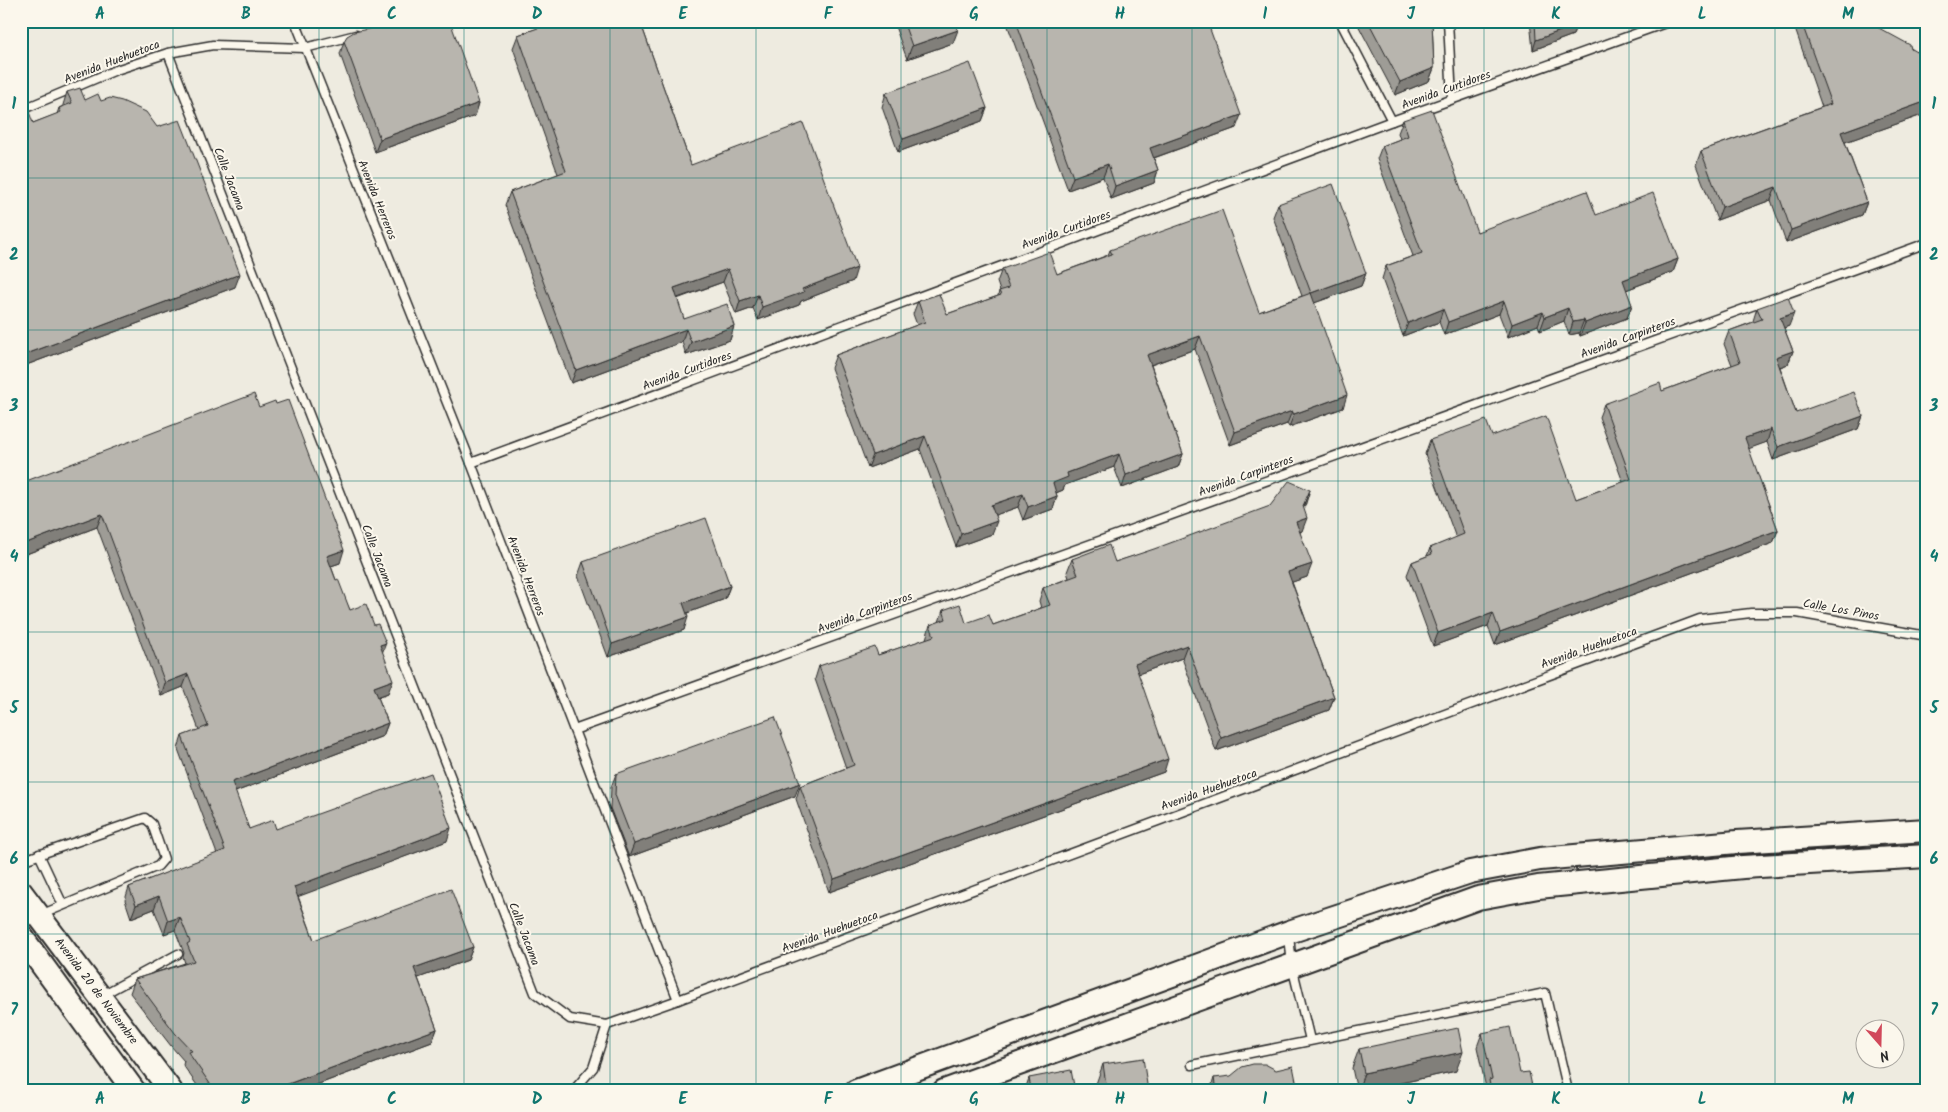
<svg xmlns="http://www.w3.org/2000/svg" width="1948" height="1112" font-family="Kalam,sans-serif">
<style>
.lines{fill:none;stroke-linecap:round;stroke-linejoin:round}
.service-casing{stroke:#2b2b2b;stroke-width:11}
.secondary-casing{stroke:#2b2b2b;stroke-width:26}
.service{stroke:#fbf7ec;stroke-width:8}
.secondary{stroke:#fbf7ec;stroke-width:22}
.wall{fill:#9e9c96;stroke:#2b2b2b}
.shaded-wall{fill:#817f7a;stroke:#2b2b2b}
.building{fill:#b8b5ae;stroke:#2b2b2b}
.grid{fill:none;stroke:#0f766e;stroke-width:1;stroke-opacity:0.55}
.labels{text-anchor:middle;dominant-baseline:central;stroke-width:4;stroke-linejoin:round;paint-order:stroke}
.street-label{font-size:12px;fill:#2b2b2b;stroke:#fbf7ec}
.neatline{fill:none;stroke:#0f766e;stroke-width:2}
.grid-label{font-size:16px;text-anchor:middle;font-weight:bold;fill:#0f766e}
</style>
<rect width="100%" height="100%" fill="#eeebe0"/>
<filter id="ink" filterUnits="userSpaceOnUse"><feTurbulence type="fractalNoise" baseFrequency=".02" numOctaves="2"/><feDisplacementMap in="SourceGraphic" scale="10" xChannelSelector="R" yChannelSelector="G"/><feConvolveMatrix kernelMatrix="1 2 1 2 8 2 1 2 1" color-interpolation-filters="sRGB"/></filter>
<g filter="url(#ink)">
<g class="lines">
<g class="service-casing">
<g id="service">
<polyline points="295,21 471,463 678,1000"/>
<polyline points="1340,21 1392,121"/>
<polyline points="1448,21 1452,99"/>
<polyline points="168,53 535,993 570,1019 607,1025 678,1000 1700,619 1751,613 1797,613 1927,636"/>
<polyline points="21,110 116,70 168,53 213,45 305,48 356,35"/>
<polyline points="471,463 1392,121 1671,21"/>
<polyline points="574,730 1927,243"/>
<polyline points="39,854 63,905"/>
<polyline points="21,861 145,818 152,824 164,859 158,866 21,923"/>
<polyline points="1289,935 1292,966 1310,1040"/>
<polyline points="102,995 178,954"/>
<polyline points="1192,1065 1545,993 1568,1091"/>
<polyline points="573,1091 593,1068 607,1025"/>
</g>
</g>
<g class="secondary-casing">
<g id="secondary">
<polyline points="21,892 171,1091"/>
<polyline points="21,936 134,1091"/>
<polyline points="856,1091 1289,932 1470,872 1540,859 1737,842 1927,830"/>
<polyline points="944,1091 1478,898 1538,887 1743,867 1927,856"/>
</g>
</g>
<use href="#service" class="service"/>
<use href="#secondary" class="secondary"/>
</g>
<g class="wall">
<polygon points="545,21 640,21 691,165 853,281 801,301 799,305 758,320 753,308 736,314 723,282 677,299 684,319 734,326 730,340 686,355 682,342 571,383 505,205 510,192 558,174 513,48 518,35 547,25"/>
<polygon points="893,21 955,21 953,43 907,59"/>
<polygon points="1006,21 1207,21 1236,128 1154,158 1158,170 1154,183 1111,199 1103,177 1068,190"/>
<polygon points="1356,21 1432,21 1434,68 1429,81 1395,95"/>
<polygon points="1530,21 1576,21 1573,35 1533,50"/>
<polygon points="1793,21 1866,21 1927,58 1927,120 1925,114 1845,142 1867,202 1862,215 1786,243 1771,200 1717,220 1696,165 1701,151 1822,107 1793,23"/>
<polygon points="344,41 479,103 475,116 375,152 340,54"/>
<polygon points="67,92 85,100 101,101 235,287 21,367 21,112 33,123 57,114 59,108 63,106 63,105"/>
<polygon points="886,93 987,108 982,121 898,152 882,107"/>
<polygon points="1403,120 1477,232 1596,215 1678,259 1673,272 1626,290 1632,305 1627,318 1580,336 1579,333 1569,335 1564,321 1540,331 1538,325 1508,337 1499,314 1444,335 1439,322 1403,336 1382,279 1386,266 1413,256 1377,159 1382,146 1400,139 1398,133"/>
<polygon points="1278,204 1366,273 1361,286 1314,303 1343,408 1289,427 1287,424 1230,445 1195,349 1151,365 1183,454 1178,467 1122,488 1114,467 1065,485 1063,490 1056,493 1057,496 1053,509 1023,520 1018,507 995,515 992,534 956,547 920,449 868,468 831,368 836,355 917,325 913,314 918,301 947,314 998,296 999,291 1000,291 997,282 1002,269 1057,274 1108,255 1110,250 1259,312 1302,296 1273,217"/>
<polygon points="1757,308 1789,326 1784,328 1793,351 1788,364 1780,367 1796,413 1863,416 1858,429 1773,460 1767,442 1748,448 1778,530 1773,543 1495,645 1488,626 1433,646 1407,575 1412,562 1427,556 1430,548 1456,538 1425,454 1430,440 1492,436 1576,499 1623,482 1599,417 1604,404 1662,391 1732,365 1724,344 1729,331 1753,322 1753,321"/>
<polygon points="259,407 340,563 331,566 336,580 350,610 382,652 388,693 378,697 388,723 383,736 235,792 249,829 276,829 447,841 298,896 314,940 473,947 468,960 418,978 437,1029 432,1042 300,1091 201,1091 183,1065 184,1061 171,1046 130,993 135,979 185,963 183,957 184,953 175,930 164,934 154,909 131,918 125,900 129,887 217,854 178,749 182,736 199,730 183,687 161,696 97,527 21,556 21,483"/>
<polygon points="1306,503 1303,508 1302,531 1300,532 1307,577 1292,582 1334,697 1329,710 1216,751 1182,658 1138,674 1164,772 829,892 796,799 800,786 846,768 815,679 819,666 878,655 926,639 930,625 939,622 943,610 966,623 993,625 1041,608 1039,601 1043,588 1069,578 1067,572 1072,559 1115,562"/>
<polygon points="583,562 730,586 725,599 687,613 684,630 608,657 578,576"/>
<polygon points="616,774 795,796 629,857 610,808 611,787"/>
<polygon points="1482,1033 1520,1073 1533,1091 1485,1091 1486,1088 1477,1047"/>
<polygon points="1359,1049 1456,1071 1364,1091 1357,1091 1352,1068"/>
<polygon points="1103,1064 1148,1091 1097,1091 1096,1084"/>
<polygon points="1029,1078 1075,1091 1025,1090"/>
<polygon points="1214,1078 1298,1091 1210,1091"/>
</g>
<g class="shaded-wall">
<polygon points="1576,25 1573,35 1533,50 1536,40"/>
<polygon points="958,30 953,43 907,59 912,46"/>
<polygon points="1434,68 1429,81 1395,95 1400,82"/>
<polygon points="1927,101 1927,108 1925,114 1837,145 1841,132"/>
<polygon points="479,103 475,116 375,152 380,139"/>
<polygon points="987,108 982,121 898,152 903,139"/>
<polygon points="1241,115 1236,128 1145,161 1150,148"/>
<polygon points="1108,164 1103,177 1068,190 1073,177"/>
<polygon points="1158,170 1154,183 1111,199 1115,186"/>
<polygon points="1776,187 1771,200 1717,220 1722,207"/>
<polygon points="1867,202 1862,215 1786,243 1791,230"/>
<polygon points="1678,259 1673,272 1618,293 1623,280"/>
<polygon points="857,268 853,281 801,301 799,305 758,320 762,307 802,289"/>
<polygon points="728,269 723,282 669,301 674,288"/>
<polygon points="1366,273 1361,286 1306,306 1311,293"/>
<polygon points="240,274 235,287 21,367 21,356"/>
<polygon points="758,295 753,308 736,314 740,301"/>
<polygon points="1504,301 1499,314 1444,335 1448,322"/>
<polygon points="1632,305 1627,318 1580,336 1585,323"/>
<polygon points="1568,308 1564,321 1540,331 1545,317"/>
<polygon points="1443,309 1439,322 1403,336 1408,323"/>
<polygon points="1543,312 1538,325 1508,337 1512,324"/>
<polygon points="1794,313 1789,326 1776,331 1780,318"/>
<polygon points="1584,320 1579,333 1569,335 1573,322"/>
<polygon points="734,326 730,340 686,355 691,342"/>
<polygon points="686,329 682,342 571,383 576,370"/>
<polygon points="1200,336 1195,349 1142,368 1147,355"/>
<polygon points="1793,351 1788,364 1771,370 1776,357"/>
<polygon points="1347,395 1343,408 1289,427 1294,414"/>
<polygon points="1292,411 1287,424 1230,445 1235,432"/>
<polygon points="1863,416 1858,429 1773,460 1778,447"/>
<polygon points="1771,429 1767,442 1740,452 1745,438"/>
<polygon points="925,436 920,449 868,468 873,455"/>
<polygon points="1119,454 1114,467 1065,485 1063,490 1048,496 1053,483 1067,473"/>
<polygon points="1183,454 1178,467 1122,488 1126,475"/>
<polygon points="1310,490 1306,503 1298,519 1303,506"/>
<polygon points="1023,494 1018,507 987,518 991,505"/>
<polygon points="1057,496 1053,509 1023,520 1028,507"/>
<polygon points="102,514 97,527 21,556 21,545"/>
<polygon points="1307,518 1302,531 1292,535 1296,522"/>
<polygon points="997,521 992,534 956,547 961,534"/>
<polygon points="1778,530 1773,543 1495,645 1500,632"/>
<polygon points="344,550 340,563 322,569 327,556"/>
<polygon points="1312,564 1307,577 1284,585 1288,572"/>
<polygon points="730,586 725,599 679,616 683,603"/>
<polygon points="1493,613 1488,626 1433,646 1438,633"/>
<polygon points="688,617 684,630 608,657 612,644"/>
<polygon points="386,643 381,656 380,645"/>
<polygon points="1187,645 1182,658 1130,677 1135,664"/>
<polygon points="188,674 183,687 161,696 165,683"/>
<polygon points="393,680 388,693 369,700 374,687"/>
<polygon points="1334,697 1329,710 1216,751 1221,738"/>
<polygon points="388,723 383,736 227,795 232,782"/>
<polygon points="1168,759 1164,772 829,892 834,879"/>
<polygon points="800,783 795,796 629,857 634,844"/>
<polygon points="451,828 447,841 289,900 294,887"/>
<polygon points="159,896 154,909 131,918 136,905"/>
<polygon points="180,917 175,930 164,934 168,921"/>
<polygon points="473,947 468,960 410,981 414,968"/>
<polygon points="437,1029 432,1042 300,1091 269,1091"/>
<polygon points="1463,1052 1456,1071 1364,1091 1358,1091 1364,1073"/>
</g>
<g class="building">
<polygon points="405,21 450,21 479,103 380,139 344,41 347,36 354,32"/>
<polygon points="555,21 640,21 691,165 803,123 857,268 802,289 804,292 762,307 758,295 740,301 728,269 674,288 684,319 727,304 734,326 691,342 686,329 576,370 510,192 566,171 518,35 555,22"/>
<polygon points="903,21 955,21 958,30 912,46"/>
<polygon points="1016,21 1207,21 1241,115 1150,148 1158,170 1115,186 1108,164 1073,177"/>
<polygon points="1368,21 1432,21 1434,68 1400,82"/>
<polygon points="1535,21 1576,21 1576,25 1536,40"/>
<polygon points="1801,21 1866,21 1910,45 1911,49 1927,58 1927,101 1841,132 1867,202 1791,230 1776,187 1722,207 1701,151 1831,104"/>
<polygon points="970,63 987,108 903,139 886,93"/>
<polygon points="80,88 85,100 98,94 101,101 110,98 122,101 146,112 157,127 180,120 240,274 21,356 21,112 28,109 33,123 61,112 59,108 72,103 67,92"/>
<polygon points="1432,110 1477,232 1587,191 1596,215 1653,193 1678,259 1623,280 1632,305 1585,323 1584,320 1573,322 1568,308 1545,317 1543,312 1512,324 1504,301 1448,322 1443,309 1408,323 1386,266 1422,253 1382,146 1408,136 1403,120"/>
<polygon points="1333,184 1366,273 1311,293 1278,204"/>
<polygon points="1222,210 1259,312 1311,293 1347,395 1294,414 1292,411 1235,432 1200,336 1147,355 1183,454 1126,475 1119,454 1067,473 1068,477 1053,483 1057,496 1028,507 1023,494 991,505 997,521 961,534 925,436 873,455 836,355 925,322 918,301 939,294 947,314 1001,295 999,291 1009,288 1002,269 1049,252 1057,274 1112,254 1110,250"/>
<polygon points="1788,297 1794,313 1780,318 1793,351 1776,357 1796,413 1854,392 1863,416 1778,447 1771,429 1745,438 1778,530 1500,632 1493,613 1438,633 1412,562 1432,554 1430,548 1464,534 1430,440 1486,420 1492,436 1546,416 1576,499 1631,479 1604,404 1660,383 1662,391 1740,362 1729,331 1762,319 1757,308"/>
<polygon points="254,394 259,407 275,401 276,404 288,400 344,550 327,556 336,580 338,579 350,610 366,604 374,625 378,624 386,643 380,645 393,680 374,687 388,723 232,782 249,829 273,820 276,829 431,773 451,828 294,887 314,940 451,889 473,947 414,968 437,1029 269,1091 215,1091 188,1052 192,1051 175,1033 135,979 194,961 187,944 190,942 180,917 168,921 159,896 136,905 129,887 225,850 182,736 208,726 188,674 165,683 102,514 21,545 21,483"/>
<polygon points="1289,481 1310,490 1303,506 1307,518 1296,522 1312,564 1288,572 1334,697 1221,738 1187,645 1135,664 1168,759 834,879 800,786 854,765 819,666 875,647 878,655 934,636 930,625 946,619 943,610 960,604 966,623 989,615 993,625 1050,605 1043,588 1078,575 1072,559 1109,545 1115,562 1154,549 1270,506"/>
<polygon points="706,518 730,586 683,603 688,617 612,644 583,562"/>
<polygon points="775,717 800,783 634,844 615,795 616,774"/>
<polygon points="1510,1027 1520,1073 1529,1072 1533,1091 1491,1091 1489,1080 1492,1079 1482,1033"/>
<polygon points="1458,1028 1463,1052 1364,1073 1359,1049"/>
<polygon points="1143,1058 1148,1091 1107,1091 1103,1064"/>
<polygon points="1253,1064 1265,1064 1276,1070 1293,1066 1298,1091 1216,1091 1214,1078 1231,1076 1242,1067"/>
<polygon points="1071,1070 1075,1091 1021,1091 1031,1089 1029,1078"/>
</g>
</g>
<path class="grid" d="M173,21V1091M319,21V1091M464,21V1091M610,21V1091M756,21V1091M901,21V1091M1047,21V1091M1192,21V1091M1338,21V1091M1484,21V1091M1629,21V1091M1775,21V1091M21,178H1927M21,330H1927M21,481H1927M21,632H1927M21,782H1927M21,934H1927"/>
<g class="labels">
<g class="street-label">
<text transform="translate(112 62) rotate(-21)">Avenida Huehuetoca</text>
<text transform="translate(1446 90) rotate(-20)">Avenida Curtidores</text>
<text transform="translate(229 179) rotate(69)">Calle Jacama</text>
<text transform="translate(377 200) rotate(68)">Avenida Herreros</text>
<text transform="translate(1066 230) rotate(-20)">Avenida Curtidores</text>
<text transform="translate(1628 338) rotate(-20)">Avenida Carpinteros</text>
<text transform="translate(687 371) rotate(-20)">Avenida Curtidores</text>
<text transform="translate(1246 476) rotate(-20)">Avenida Carpinteros</text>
<text transform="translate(377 556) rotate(69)">Calle Jacama</text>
<text transform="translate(526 576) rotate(69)">Avenida Herreros</text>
<text transform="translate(1841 610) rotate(10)">Calle Los Pinos</text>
<text transform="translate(865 613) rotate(-20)">Avenida Carpinteros</text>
<text transform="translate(1589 648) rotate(-20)">Avenida Huehuetoca</text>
<text transform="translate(1209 790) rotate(-20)">Avenida Huehuetoca</text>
<text transform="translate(830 932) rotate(-20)">Avenida Huehuetoca</text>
<text transform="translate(524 934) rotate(69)">Calle Jacama</text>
<text transform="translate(96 991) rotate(53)">Avenida 20 de Noviembre</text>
</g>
</g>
<rect width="1948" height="1112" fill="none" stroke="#fbf7ec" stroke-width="55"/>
<g transform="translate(1880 1044) rotate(160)"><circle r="24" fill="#fbf7ec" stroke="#a8a59f"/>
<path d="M0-4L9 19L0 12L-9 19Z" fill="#d1495b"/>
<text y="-8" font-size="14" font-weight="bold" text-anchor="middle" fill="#2b2b2b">N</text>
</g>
<rect x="28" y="28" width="1892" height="1056" class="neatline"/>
<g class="grid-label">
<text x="100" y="19">A</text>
<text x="246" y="19">B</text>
<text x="392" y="19">C</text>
<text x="537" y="19">D</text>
<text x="683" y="19">E</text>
<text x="828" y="19">F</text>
<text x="974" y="19">G</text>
<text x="1120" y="19">H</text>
<text x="1265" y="19">I</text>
<text x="1411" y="19">J</text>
<text x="1556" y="19">K</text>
<text x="1702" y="19">L</text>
<text x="1848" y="19">M</text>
<text x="14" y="109">1</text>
<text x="1934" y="109">1</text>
<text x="14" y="260">2</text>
<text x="1934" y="260">2</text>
<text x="14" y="411">3</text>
<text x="1934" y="411">3</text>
<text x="14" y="562">4</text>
<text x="1934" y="562">4</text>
<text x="14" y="713">5</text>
<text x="1934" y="713">5</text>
<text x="14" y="864">6</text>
<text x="1934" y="864">6</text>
<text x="14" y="1015">7</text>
<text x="1934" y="1015">7</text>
<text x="100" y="1104">A</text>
<text x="246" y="1104">B</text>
<text x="392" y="1104">C</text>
<text x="537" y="1104">D</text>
<text x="683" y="1104">E</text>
<text x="828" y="1104">F</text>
<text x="974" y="1104">G</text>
<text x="1120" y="1104">H</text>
<text x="1265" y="1104">I</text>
<text x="1411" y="1104">J</text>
<text x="1556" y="1104">K</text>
<text x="1702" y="1104">L</text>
<text x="1848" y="1104">M</text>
</g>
</svg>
